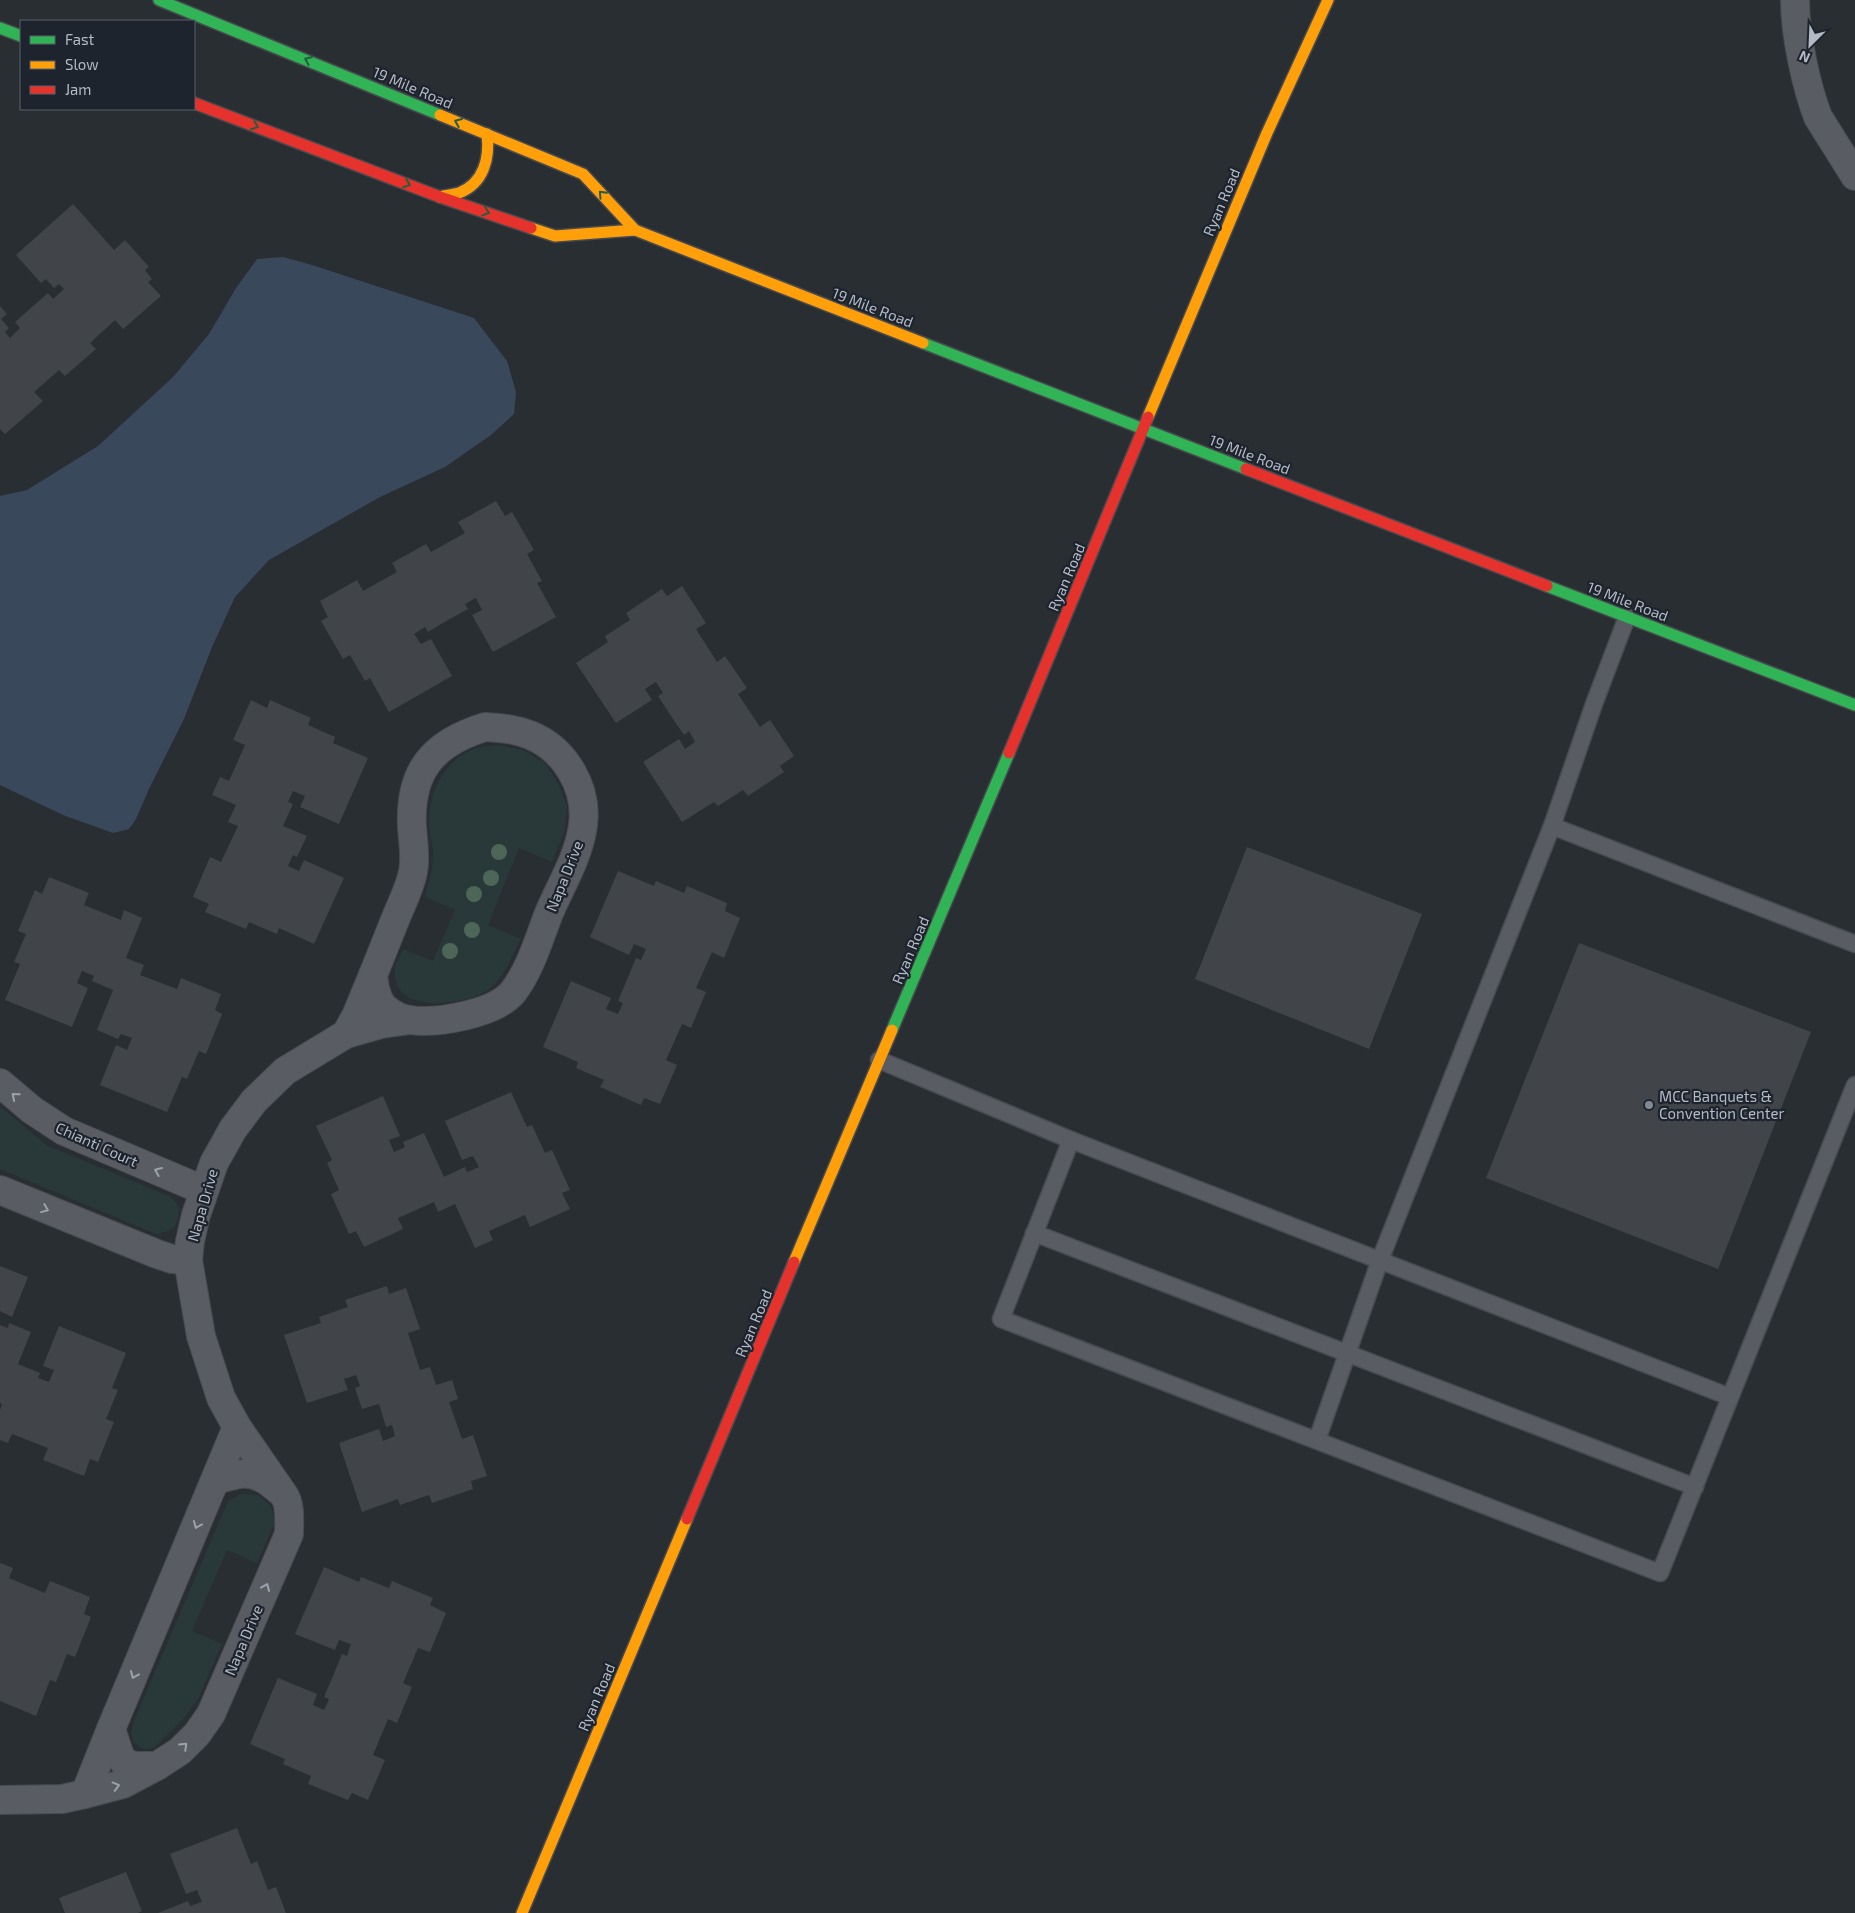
<svg xmlns="http://www.w3.org/2000/svg" width="1855" height="1913" font-family="'Exo 2',sans-serif">
<style>
.green{fill:#29393a}
.water{fill:#3a485c}
.building{fill:#41454a}
.lines{fill:none;stroke-linecap:round;stroke-linejoin:round}
.lane-casing{stroke:#474a4e;stroke-width:19}
.street-casing{stroke:#474a4e;stroke-width:30}
.fast-casing{stroke:#474a4e;stroke-width:14}
.slow-casing{stroke:#474a4e;stroke-width:14}
.jam-casing{stroke:#474a4e;stroke-width:14}
.lane{stroke:#595c62;stroke-width:16}
.street{stroke:#595c62;stroke-width:28}
.fast{stroke:#30b455;stroke-width:11}
.slow{stroke:#ff9f0a;stroke-width:11}
.jam{stroke:#e5322d;stroke-width:11}
.tree{fill:#4e6657}
.oneway{stroke:#255e3e}
.oneway2{stroke:#9ca2ac}
.poi-dot{fill:#838992;stroke:#1d242e;stroke-width:2}
.labels{text-anchor:middle;dominant-baseline:central;stroke-width:4.5;stroke-linejoin:round;paint-order:stroke}
.street-label{font-size:15px;fill:#b3bac5;stroke:#1d242e}
.poi-label{font-size:15px;fill:#b3bac5;stroke:#1d242e;text-anchor:start}
</style>
<rect width="100%" height="100%" fill="#292e33"/>
<g class="green">
<path d="M499,745L523,750L546,764L559,785L567,806L565,830L552,862L519,848L488,925L521,939C512,956 504,978 488,990C464,1006 391,1015 395,970C395,963 401,955 403,949L433,961L455,910L425,897C428,884 432,872 433,859C434,847 429,834 429,821C429,792 444,761 472,750C480,746 490,746 499,745Z"/>
<path d="M0,1106L46,1145L171,1197L179,1207C178,1227 175,1230 156,1234L0,1169Z"/>
<polygon points="241,1494 258,1495 271,1506 275,1522 257,1563 227,1550 192,1631 222,1644 198,1699 183,1719 154,1748 144,1749 134,1743 131,1733 134,1721 228,1501"/>
</g>
<polygon class="water" points="283,257 312,265 474,318 507,361 516,392 514,414 491,435 445,467 380,497 269,560 235,597 212,647 184,719 149,789 136,819 129,829 113,833 63,815 0,785 0,496 27,490 98,446 173,377 209,334 236,288 257,259"/>
<g class="building">
<polygon points="73,204 114,250 125,240 149,267 145,270 152,279 148,282 161,296 123,329 115,320 90,343 96,349 65,376 59,370 34,392 43,401 5,434 0,429 0,306 7,314 1,319 9,328 5,332 10,338 20,328 15,322 32,307 48,293 53,299 64,289 59,284 54,288 46,279 41,283 16,255"/>
<polygon points="496,501 505,516 512,512 534,550 527,554 542,581 537,583 556,617 493,652 472,615 482,610 476,598 465,604 468,609 448,620 428,632 425,627 414,634 421,644 431,639 452,676 389,712 370,678 365,681 350,655 343,659 321,621 328,617 320,601 357,580 363,591 397,572 392,563 426,544 431,552 465,533 458,522"/>
<polygon points="682,586 706,623 696,629 717,662 725,656 747,688 738,694 760,727 770,720 794,756 780,766 784,772 748,796 743,790 718,806 714,802 682,822 643,762 679,739 685,749 695,742 689,731 684,735 671,716 658,696 663,693 656,682 645,689 652,700 616,723 576,663 608,642 605,636 630,620 626,613 662,589 667,596"/>
<polygon points="251,700 267,708 270,700 311,718 308,725 335,737 333,743 368,758 339,824 300,807 305,796 293,791 288,802 293,804 283,826 307,836 297,857 293,855 288,866 299,871 304,860 344,878 314,944 279,928 277,934 249,922 246,929 205,912 209,904 193,897 210,857 221,862 238,826 228,822 236,805 212,795 220,777 229,781 245,745 233,740"/>
<polygon points="1247,847 1422,914 1369,1049 1195,979"/>
<polygon points="618,871 654,886 656,881 684,893 687,886 727,903 725,911 740,918 724,958 712,952 696,988 706,992 691,1028 682,1024 666,1060 677,1065 660,1104 644,1098 641,1105 600,1087 604,1080 576,1068 578,1062 543,1047 571,981 611,998 606,1009 618,1014 623,1003 618,1001 636,958 641,960 646,949 634,944 629,955 590,937"/>
<polygon points="49,877 89,893 84,905 121,920 124,910 142,918 126,958 144,965 140,975 177,989 181,978 221,994 215,1010 222,1014 206,1054 199,1051 187,1079 182,1077 167,1112 100,1085 116,1045 127,1050 132,1038 121,1034 118,1039 97,1030 113,990 92,981 94,976 82,971 77,983 88,988 72,1027 5,1000 20,964 14,962 26,934 18,931 35,890 42,894"/>
<polygon points="1579,943 1811,1032 1718,1269 1486,1178"/>
<polygon points="511,1092 527,1127 532,1125 545,1153 552,1150 570,1190 562,1193 570,1209 530,1227 525,1215 489,1231 493,1240 475,1248 455,1204 438,1212 434,1202 398,1218 403,1229 364,1247 356,1231 349,1234 331,1194 339,1190 327,1163 332,1160 316,1126 383,1096 400,1136 389,1140 394,1152 405,1147 403,1142 424,1133 444,1177 465,1167 467,1172 479,1167 473,1156 462,1160 445,1121"/>
<polygon points="0,1266 28,1277 12,1317 0,1311"/>
<polygon points="387,1286 389,1294 406,1288 420,1329 408,1333 420,1370 430,1367 436,1385 452,1380 458,1399 449,1402 462,1439 473,1435 487,1476 471,1481 473,1489 432,1503 429,1495 400,1505 398,1499 362,1512 339,1443 379,1429 383,1441 395,1436 392,1425 386,1427 379,1404 362,1409 355,1388 360,1386 356,1375 344,1379 348,1390 307,1403 284,1335 321,1323 319,1317 348,1307 345,1300"/>
<polygon points="9,1323 31,1332 18,1364 40,1373 38,1378 49,1382 54,1370 43,1366 59,1326 126,1353 112,1388 118,1390 106,1419 114,1422 98,1462 90,1459 84,1476 43,1460 48,1448 12,1434 8,1443 0,1440 0,1410 2,1404 0,1403 0,1325 8,1328"/>
<polygon points="0,1563 13,1568 9,1578 45,1593 50,1581 90,1597 84,1614 91,1617 75,1657 67,1654 56,1682 50,1680 36,1716 0,1701"/>
<polygon points="324,1567 359,1582 361,1577 389,1588 392,1581 433,1598 430,1605 446,1613 430,1652 418,1648 403,1683 412,1687 397,1723 388,1719 373,1755 385,1760 368,1800 352,1793 348,1800 308,1784 311,1776 283,1764 285,1759 250,1744 278,1678 317,1694 313,1705 324,1710 329,1699 324,1697 333,1676 342,1654 347,1656 351,1644 339,1640 335,1650 295,1634"/>
<polygon points="237,1828 251,1864 257,1861 268,1890 276,1887 286,1913 158,1913 188,1901 190,1906 202,1902 197,1890 186,1894 170,1854"/>
<polygon points="126,1872 142,1911 138,1913 65,1913 59,1898"/>
</g>
<g class="lines">
<g class="lane-casing">
<g id="lane">
<polyline points="1627,617 1594,704 1552,826 1855,944"/>
<polyline points="879,1060 1071,1140 1001,1319 1660,1573 1855,1085"/>
<polyline points="1071,1140 1730,1397"/>
<polyline points="1034,1233 1695,1487"/>
<polyline points="1317,1440 1380,1260 1552,826"/>
</g>
</g>
<g class="street-casing">
<g id="street">
<path d="M1795,0C1795,34 1806,86 1818,117L1855,176"/>
<path d="M485,727C501,728 515,729 530,735C565,749 588,788 583,825C579,856 561,885 549,913C539,939 530,970 513,992C495,1014 436,1024 410,1020C401,1019 392,1014 386,1009C377,1002 374,985 373,975C381,955 389,935 397,915C403,901 410,887 413,872C416,857 413,842 412,827C409,771 433,743 485,727Z"/>
<polyline points="346,1034 356,1016 373,975"/>
<polyline points="0,1083 32,1110 64,1131 203,1190"/>
<polyline points="0,1190 157,1254 172,1259 188,1260"/>
<polyline points="237,1427 221,1398 201,1336 188,1260 190,1241 196,1215 214,1163 233,1129 254,1101 285,1071 346,1034 381,1024 410,1020"/>
<path d="M216,1480C241,1472 254,1469 275,1487C277,1489 282,1492 284,1495C291,1505 289,1522 289,1534L211,1714L197,1734L180,1751L157,1766H135L125,1763L120,1756L111,1729L237,1427L284,1495"/>
<polyline points="111,1729 85,1794 123,1784 157,1766"/>
<polyline points="0,1800 62,1799 85,1794"/>
</g>
</g>
<g class="fast-casing">
<g id="fast">
<polyline points="159,0 440,115"/>
<polyline points="0,28 21,36"/>
<polyline points="923,343 1246,469"/>
<polyline points="1547,586 1855,705"/>
<polyline points="892,1030 1009,753"/>
</g>
</g>
<g class="slow-casing">
<g id="slow">
<polyline points="440,115 583,174 635,230"/>
<path d="M440,197C446,195 453,195 459,193C484,183 490,158 487,134"/>
<polyline points="531,228 555,236 635,230 923,343"/>
<polyline points="1148,417 1267,133 1328,0"/>
<polyline points="794,1262 892,1030"/>
<polyline points="522,1913 687,1519"/>
</g>
</g>
<g class="jam-casing">
<g id="jam">
<polyline points="194,103 440,197 531,228"/>
<polyline points="1246,469 1547,586"/>
<polyline points="1009,753 1148,417"/>
<polyline points="687,1519 794,1262"/>
</g>
</g>
<use href="#lane" class="lane"/>
<use href="#street" class="street"/>
<use href="#fast" class="fast"/>
<use href="#slow" class="slow"/>
<use href="#jam" class="jam"/>
</g>
<g class="tree">
<circle cx="499" cy="852" r="8"/>
<circle cx="491" cy="878" r="8"/>
<circle cx="474" cy="894" r="8"/>
<circle cx="472" cy="930" r="8"/>
<circle cx="450" cy="951" r="8"/>
</g>
<defs><path id="oneway-chevron" d="M-2-3.5L2.5 0L-2 3.5" fill="none" stroke-width="1.6" stroke-linecap="round" stroke-linejoin="round" transform="scale(1.25)"/></defs>
<g class="oneway">
<use href="#oneway-chevron" transform="translate(308 60) rotate(-157)"/>
<use href="#oneway-chevron" transform="translate(458 122) rotate(-157)"/>
<use href="#oneway-chevron" transform="translate(255 126) rotate(21)"/>
<use href="#oneway-chevron" transform="translate(407 184) rotate(21)"/>
<use href="#oneway-chevron" transform="translate(602 194) rotate(-133)"/>
<use href="#oneway-chevron" transform="translate(486 212) rotate(19)"/>
</g>
<g class="oneway2">
<use href="#oneway-chevron" transform="translate(15 1096) rotate(-140)"/>
<use href="#oneway-chevron" transform="translate(158 1171) rotate(-157)"/>
<use href="#oneway-chevron" transform="translate(45 1209) rotate(22)"/>
<use href="#oneway-chevron" transform="translate(197 1525) rotate(113)"/>
<use href="#oneway-chevron" transform="translate(266 1587) rotate(-67)"/>
<use href="#oneway-chevron" transform="translate(134 1675) rotate(113)"/>
<use href="#oneway-chevron" transform="translate(184 1746) rotate(-44)"/>
<use href="#oneway-chevron" transform="translate(116 1786) rotate(-15)"/>
</g>
<circle class="poi-dot" cx="1649" cy="1105" r="5"/>
<g class="labels">
<g class="street-label">
<text transform="translate(413 87) rotate(23)">19 Mile Road</text>
<text transform="translate(1221 202) rotate(-67)">Ryan Road</text>
<text transform="translate(873 307) rotate(21)">19 Mile Road</text>
<text transform="translate(1250 454) rotate(21)">19 Mile Road</text>
<text transform="translate(1066 577) rotate(-67)">Ryan Road</text>
<text transform="translate(1628 601) rotate(21)">19 Mile Road</text>
<text transform="translate(564 876) rotate(-68)">Napa Drive</text>
<text transform="translate(910 950) rotate(-67)">Ryan Road</text>
<text transform="translate(97 1144) rotate(24)">Chianti Court</text>
<text transform="translate(202 1205) rotate(-74)">Napa Drive</text>
<text transform="translate(753 1323) rotate(-67)">Ryan Road</text>
<text transform="translate(243 1640) rotate(-67)">Napa Drive</text>
<text transform="translate(596 1697) rotate(-67)">Ryan Road</text>
</g>
<g class="poi-label">
<text x="1659" y="1096">MCC Banquets &amp;<tspan x="1659" dy="17">Convention Center</tspan></text>
</g>
</g>
<rect x="20" y="20" width="175" height="90" fill="#1d242e" stroke="#59606a"/>
<rect x="30" y="36" width="25" height="8" fill="#30b455" stroke="#59606a"/>
<text x="65" y="45" font-size="15" fill="#b3bac5">Fast</text>
<rect x="30" y="61" width="25" height="8" fill="#ff9f0a" stroke="#59606a"/>
<text x="65" y="70" font-size="15" fill="#b3bac5">Slow</text>
<rect x="30" y="86" width="25" height="8" fill="#e5322d" stroke="#59606a"/>
<text x="65" y="95" font-size="15" fill="#b3bac5">Jam</text>
<g transform="translate(1810 45) rotate(204)" stroke="#1d242e" stroke-width="4" paint-order="stroke">
<path d="M0-4L9 19L0 12L-9 19Z" fill="#b3bac5"/>
<text y="-8" font-size="14" font-weight="bold" text-anchor="middle" fill="#b3bac5">N</text>
</g>
</svg>
